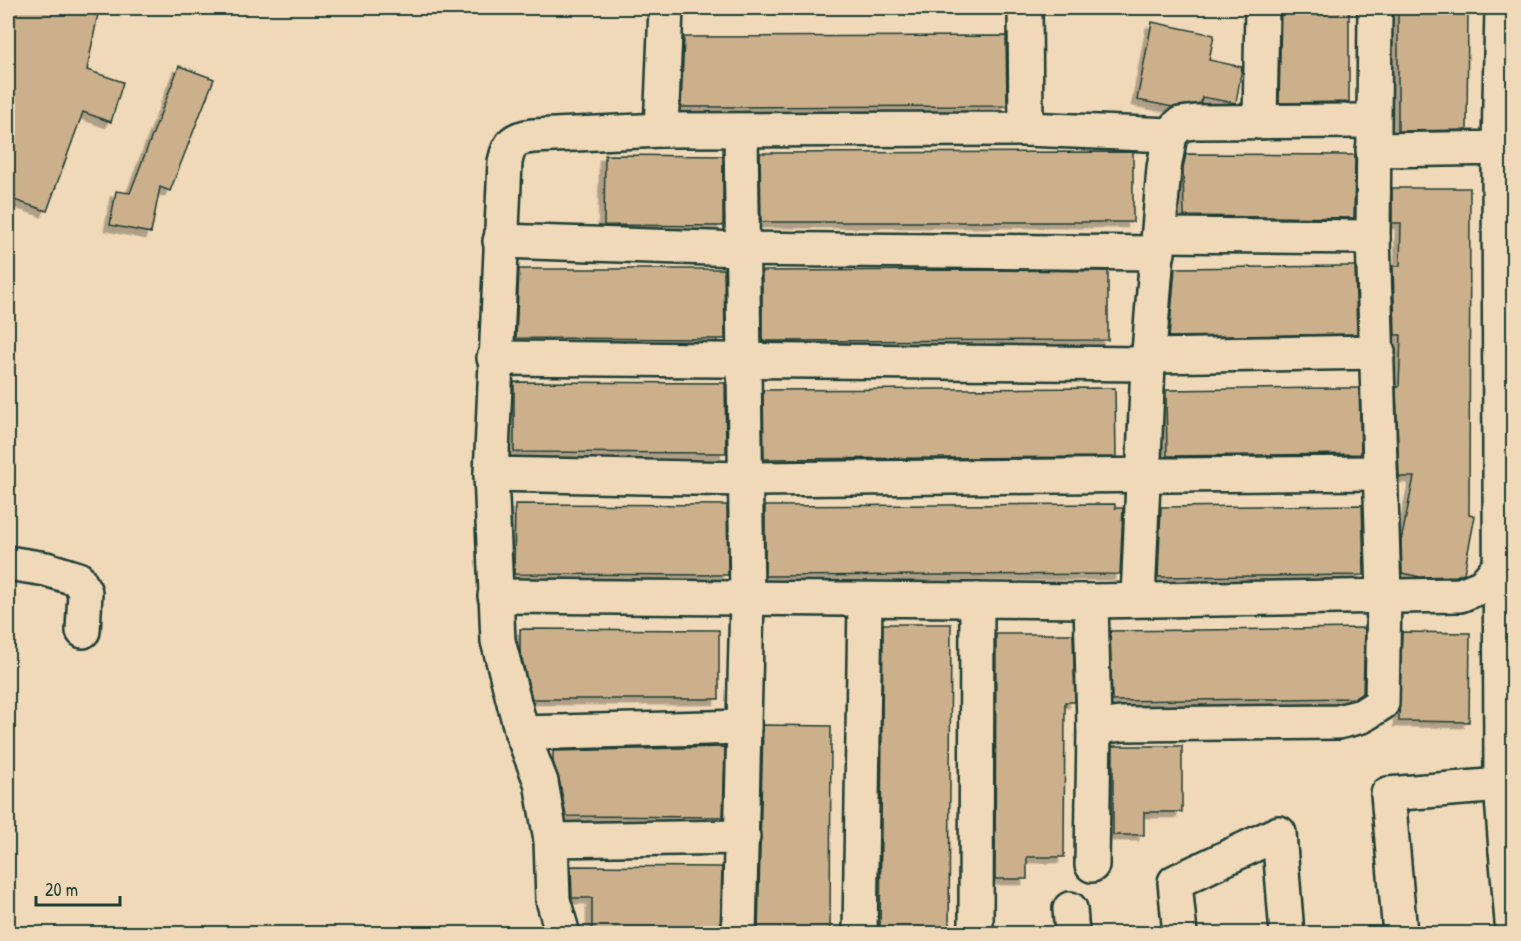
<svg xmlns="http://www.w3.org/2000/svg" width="1521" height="941" font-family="'Patrick Hand',sans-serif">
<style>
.building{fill:#cbb08b;stroke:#1f3d34;stroke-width:1.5;filter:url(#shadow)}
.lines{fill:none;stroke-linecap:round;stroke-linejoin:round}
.street-casing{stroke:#1f3d34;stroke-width:38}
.street{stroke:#efd9b8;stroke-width:33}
</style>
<defs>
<filter id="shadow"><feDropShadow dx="-5.5" dy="5.5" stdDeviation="0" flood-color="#0004"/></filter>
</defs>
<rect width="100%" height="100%" fill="#efd9b8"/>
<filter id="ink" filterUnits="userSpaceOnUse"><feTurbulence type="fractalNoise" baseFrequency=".0167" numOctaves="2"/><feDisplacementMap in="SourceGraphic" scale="12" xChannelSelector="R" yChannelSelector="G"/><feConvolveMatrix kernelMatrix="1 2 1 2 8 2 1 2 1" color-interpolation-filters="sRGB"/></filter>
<g filter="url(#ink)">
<g class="building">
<polygon points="8,8 99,8 87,70 123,82 111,122 83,112 47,211 8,198"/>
<polygon points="1281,8 1349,8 1349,102 1279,103"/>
<polygon points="1398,8 1468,8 1467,130 1398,131"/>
<polygon points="1152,22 1214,35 1209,60 1242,67 1236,103 1202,97 1201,103 1173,107 1137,100"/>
<polygon points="1006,36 1007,106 681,107 684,37"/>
<polygon points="179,66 214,79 170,191 160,187 151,233 110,225 116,191 130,193"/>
<polygon points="1133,152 1133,222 761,222 760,153"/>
<polygon points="1186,154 1355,155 1354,218 1184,216 1183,168"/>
<polygon points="605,155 723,156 723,226 604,225"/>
<polygon points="1392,188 1470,188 1469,515 1475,516 1464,573 1456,576 1420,577 1402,573 1401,541 1414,477 1399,477 1396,387 1399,387 1401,335 1395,335 1393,266 1400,266 1401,223 1392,223"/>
<polygon points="1344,266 1355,266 1357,334 1169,337 1175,268"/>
<polygon points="519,269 724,269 725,339 516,338"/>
<polygon points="976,270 1108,271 1108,340 762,341 762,271"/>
<polygon points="514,382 725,383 726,453 514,452"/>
<polygon points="1115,388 1116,457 764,459 763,390"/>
<polygon points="1336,388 1359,388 1361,454 1167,456 1166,390"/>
<polygon points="515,504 727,505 728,575 514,574"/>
<polygon points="1115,504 1115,508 1123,508 1120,574 765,576 765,506"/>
<polygon points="1362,505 1364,575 1158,577 1161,507"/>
<polygon points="883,624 951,624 949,933 880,933"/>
<polygon points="1365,628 1363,693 1355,698 1112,701 1110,631"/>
<polygon points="520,629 719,630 719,699 532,699 520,651"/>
<polygon points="1402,632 1470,633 1469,722 1399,721"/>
<polygon points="996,634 1073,634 1075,702 1065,702 1064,857 1027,857 1027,879 995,879"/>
<polygon points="763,725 831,726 830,933 758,933"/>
<polygon points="1113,746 1182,746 1182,812 1144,812 1144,835 1113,835"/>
<polygon points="725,747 723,817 566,816 559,779 553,762 553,751"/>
<polygon points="571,866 722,867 720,933 592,933 592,898 572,898"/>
</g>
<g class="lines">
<g class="street-casing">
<g id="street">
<polyline points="1502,8 1499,147 1501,785 1506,850 1514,850"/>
<polyline points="1260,122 1262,8"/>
<polyline points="1026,129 1170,135"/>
<polyline points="661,130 666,8"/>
<polyline points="1373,150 1514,148"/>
<polyline points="1159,235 1373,237"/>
<polyline points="500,241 740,249 1158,253"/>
<polyline points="1151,356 1378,352"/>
<polyline points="494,358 1148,364"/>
<polyline points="491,474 746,479 1380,473"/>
<polyline points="8,563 46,569 78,579 85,592 83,631"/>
<polyline points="495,596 1091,601 1460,595 1483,586 1502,563 1514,563"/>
<polyline points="1138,599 1148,364 1164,168 1170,135 1180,124 1196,122 1373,121"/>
<polyline points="1091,601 1094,727 1123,724 1338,722 1362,716 1382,703 1384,594 1373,237 1375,8"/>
<polyline points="522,733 744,727"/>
<polyline points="551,840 743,837"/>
<polyline points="1506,850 1513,934"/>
<polyline points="1092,865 1094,727"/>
<polyline points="1070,909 1072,934"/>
<path d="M563,934L553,900L551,840L541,782L522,733L498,641L491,474L505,162C509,143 514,138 533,136L661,130L1026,129L1025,8"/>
<polyline points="739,934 747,599 741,131"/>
<polyline points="860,934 865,600"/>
<polyline points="976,934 977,600"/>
<polyline points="1180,934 1175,882 1279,833 1287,934"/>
<polyline points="1400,934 1388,794 1501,785"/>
</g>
</g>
<use href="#street" class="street"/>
</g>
</g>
<rect width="1521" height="941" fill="none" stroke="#efd9b8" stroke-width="30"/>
<rect x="15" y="15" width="1491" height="911" fill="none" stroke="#1f3d34" stroke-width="2" filter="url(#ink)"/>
<path d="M36 896v9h84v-9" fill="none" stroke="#1f3d34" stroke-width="3"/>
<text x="45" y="896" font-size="18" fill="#1f3d34" stroke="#efd9b8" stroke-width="4.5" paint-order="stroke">20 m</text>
</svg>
